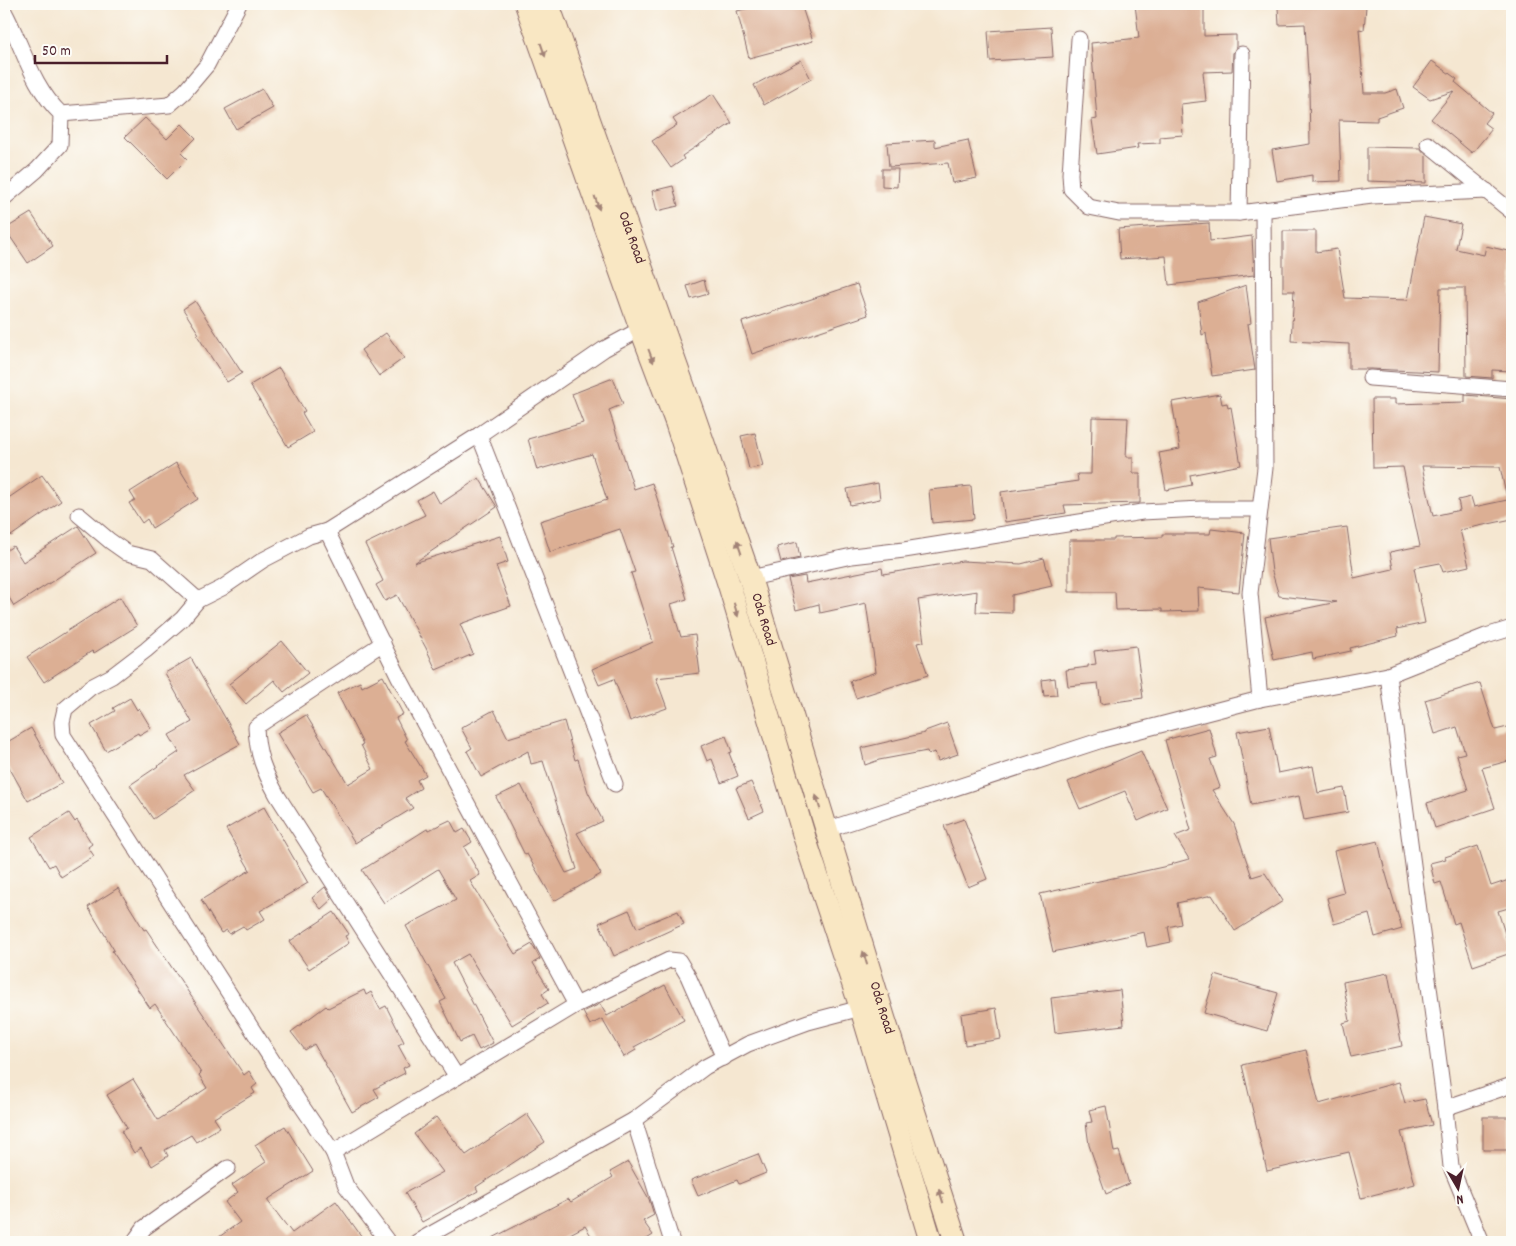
<svg xmlns="http://www.w3.org/2000/svg" width="1516" height="1246" font-family="Dekko,sans-serif">
<style>
.building{fill:#dcaf94}
.lines{fill:none;stroke-linecap:round;stroke-linejoin:round}
.street-casing{stroke:#866565;stroke-width:17}
.secondary-casing{stroke:#866565;stroke-width:24}
.street{stroke:#fff;stroke-width:15}
.secondary{stroke:#f9e7c3;stroke-width:22}
.oneway{fill:#a28377}
.labels{text-anchor:middle;dominant-baseline:central;stroke-width:4;stroke-linejoin:round;paint-order:stroke}
.street-label{font-size:15px;fill:#4a1f2b;stroke:#fdfcf7}
</style>
<rect width="100%" height="100%" fill="#fdfcf7"/>
<filter id="ink" filterUnits="userSpaceOnUse"><feTurbulence type="fractalNoise" baseFrequency=".02" numOctaves="2"/><feDisplacementMap in="SourceGraphic" scale="10" xChannelSelector="R" yChannelSelector="G"/><feConvolveMatrix kernelMatrix="1 2 1 2 8 2 1 2 1" color-interpolation-filters="sRGB"/></filter>
<filter id="wash" filterUnits="userSpaceOnUse"><feTurbulence type="fractalNoise" baseFrequency=".0096" numOctaves="4" result="noise"/><feDisplacementMap in="SourceGraphic" scale="20" xChannelSelector="R" yChannelSelector="G"/><feGaussianBlur stdDeviation="1.12" result="paint"/><feColorMatrix in="noise" values="0 0 0 0 0 0 0 0 0 0 0 0 0 0 0 0 0 1.4 0 .05"/><feComposite in="paint" operator="in"/></filter>
<g filter="url(#wash)">
<rect width="100%" height="100%" fill="#f5e7d1"/>
<g id="blocks">
<g class="building">
<polygon points="766,4 801,4 813,41 749,58 737,11"/>
<polygon points="1135,4 1204,4 1204,36 1236,35 1236,47 1233,53 1232,71 1203,72 1206,101 1181,104 1183,135 1160,137 1160,143 1137,144 1138,148 1097,154 1092,120 1097,119 1091,43 1139,38"/>
<polygon points="1318,4 1366,6 1364,30 1359,29 1364,93 1385,93 1397,89 1403,108 1377,117 1377,121 1339,120 1341,181 1312,182 1312,175 1277,181 1272,150 1310,144 1309,89 1305,24 1279,25 1278,7 1318,5"/>
<polygon points="1051,27 1053,57 990,61 988,31"/>
<polygon points="801,60 811,79 764,105 754,85"/>
<polygon points="1432,61 1457,79 1455,82 1492,113 1484,123 1492,129 1472,153 1431,119 1454,91 1430,99 1413,87"/>
<polygon points="262,89 273,108 236,129 225,109"/>
<polygon points="713,94 732,123 682,156 684,159 671,168 652,141 677,125 673,119"/>
<polygon points="145,118 167,139 182,124 196,138 181,153 187,159 167,179 125,137"/>
<polygon points="935,140 935,147 968,140 977,178 952,183 948,163 889,167 887,143"/>
<polygon points="1367,147 1420,148 1426,155 1426,183 1367,181"/>
<polygon points="882,169 898,169 897,187 882,186"/>
<polygon points="673,186 678,206 657,211 652,191"/>
<polygon points="31,213 53,246 28,263 5,229"/>
<polygon points="1424,217 1461,224 1456,249 1484,255 1486,246 1512,252 1512,371 1492,370 1492,378 1466,376 1465,288 1440,288 1438,372 1371,369 1349,369 1349,344 1291,341 1294,291 1283,291 1283,231 1316,231 1316,252 1337,249 1345,298 1408,300"/>
<polygon points="1209,223 1210,241 1252,236 1254,275 1169,285 1166,256 1120,259 1118,229"/>
<polygon points="704,280 708,294 691,299 687,286"/>
<polygon points="857,284 868,315 752,354 742,322"/>
<polygon points="1246,285 1251,323 1248,324 1255,370 1212,376 1206,333 1202,335 1198,302"/>
<polygon points="195,301 242,373 227,382 197,335 199,334 183,309"/>
<polygon points="386,333 404,358 379,376 361,350"/>
<polygon points="279,368 305,411 302,413 313,432 288,447 250,385"/>
<polygon points="613,378 623,404 609,410 634,489 652,483 673,547 671,547 687,599 671,604 681,637 695,635 700,673 656,678 667,708 630,721 614,679 599,685 592,669 653,642 631,573 635,572 620,529 550,552 540,521 607,500 592,454 537,470 528,439 583,423 572,394"/>
<polygon points="1220,394 1222,404 1227,403 1228,408 1231,407 1241,465 1190,475 1192,485 1166,490 1159,453 1180,449 1172,402"/>
<polygon points="1465,395 1512,399 1512,493 1506,494 1500,467 1422,466 1433,516 1460,510 1458,500 1471,497 1474,507 1512,499 1512,519 1460,530 1469,566 1443,572 1440,563 1414,568 1425,623 1397,629 1398,636 1350,648 1351,651 1313,659 1312,652 1274,660 1265,617 1337,602 1279,596 1272,572 1268,538 1347,527 1354,578 1393,569 1390,552 1420,546 1403,467 1373,468 1372,399 1395,399 1395,404 1465,402"/>
<polygon points="1092,417 1128,418 1126,457 1133,457 1133,473 1140,473 1140,503 1064,505 1066,513 1005,522 1001,492 1078,481 1077,474 1091,474"/>
<polygon points="755,433 763,466 749,469 741,436"/>
<polygon points="176,463 198,499 152,528 147,519 142,523 129,503 135,500 130,492"/>
<polygon points="42,475 61,501 11,536 4,525 4,501"/>
<polygon points="479,478 497,507 414,563 500,536 508,562 496,566 511,606 460,624 473,654 436,670 426,648 397,595 385,601 376,585 383,581 365,544 425,515 417,500 433,491 440,504"/>
<polygon points="878,483 880,499 850,505 847,489"/>
<polygon points="971,486 974,519 932,523 929,490"/>
<polygon points="78,526 96,553 14,606 4,589 4,552 13,546 23,562"/>
<polygon points="1211,529 1245,533 1239,592 1198,588 1199,611 1162,612 1162,609 1116,610 1115,592 1069,592 1069,540 1114,540 1114,538 1162,537 1162,534 1210,534"/>
<polygon points="797,542 800,558 781,562 777,547"/>
<polygon points="1044,558 1052,586 1012,595 1012,613 976,612 977,591 918,600 924,642 917,643 928,675 856,698 850,681 876,672 866,603 820,613 819,604 796,610 788,579 805,576 806,583 882,568 883,574 962,561 1021,564"/>
<polygon points="120,597 137,626 94,653 92,651 44,682 27,657"/>
<polygon points="282,641 308,673 284,692 274,680 246,704 229,684"/>
<polygon points="1136,646 1143,698 1101,704 1098,683 1068,686 1066,670 1088,667 1088,665 1096,664 1094,651"/>
<polygon points="191,658 240,744 184,775 195,790 153,819 130,785 179,752 169,735 192,722 165,673"/>
<polygon points="383,676 403,714 396,718 407,740 405,741 426,775 417,780 421,788 405,798 413,808 355,843 321,788 313,792 277,733 306,715 348,784 373,769 361,745 363,744 337,693 360,682 362,687"/>
<polygon points="1055,678 1057,695 1044,696 1042,680"/>
<polygon points="1480,683 1495,730 1512,726 1512,760 1482,768 1495,808 1435,828 1427,803 1468,790 1457,755 1465,753 1457,727 1435,734 1425,700"/>
<polygon points="130,698 137,710 139,708 151,728 139,735 138,733 106,751 91,725 115,711 113,708"/>
<polygon points="494,710 508,738 564,721 575,760 578,759 588,792 603,821 577,833 601,874 554,901 527,854 525,855 496,797 521,785 566,873 577,869 543,761 531,764 528,751 481,777 467,751 472,748 461,728"/>
<polygon points="947,723 958,754 938,761 935,752 928,754 927,751 879,760 865,765 861,748 925,733 925,731"/>
<polygon points="1269,726 1278,773 1313,766 1318,793 1344,788 1348,812 1304,820 1299,796 1251,805 1237,732"/>
<polygon points="31,728 62,783 28,801 4,758 4,744"/>
<polygon points="1209,728 1217,757 1210,759 1220,787 1212,790 1234,824 1252,877 1265,873 1283,901 1235,931 1212,895 1177,903 1181,924 1168,927 1171,942 1147,947 1144,932 1053,952 1040,894 1172,865 1171,864 1189,859 1175,836 1191,830 1165,740"/>
<polygon points="726,736 732,752 729,753 738,776 721,783 712,759 707,761 701,746"/>
<polygon points="1141,751 1167,808 1138,821 1125,791 1080,809 1068,782"/>
<polygon points="751,782 764,811 749,818 736,788"/>
<polygon points="264,807 308,883 260,911 265,919 246,930 243,926 229,934 227,930 221,933 201,900 250,870 226,829"/>
<polygon points="69,813 75,822 77,820 92,844 88,847 94,856 61,877 54,864 49,867 31,837"/>
<polygon points="964,819 987,879 968,887 944,826"/>
<polygon points="450,820 457,833 464,829 472,842 464,847 480,875 470,881 515,954 532,944 540,959 533,963 549,989 542,994 548,1003 512,1025 468,954 452,963 493,1043 479,1050 472,1036 460,1042 440,1002 446,999 406,926 456,900 438,869 384,903 362,870 427,829 429,830"/>
<polygon points="1378,841 1384,867 1402,929 1375,937 1369,914 1334,924 1327,898 1344,893 1334,851"/>
<polygon points="1478,846 1491,886 1512,879 1512,907 1498,911 1511,953 1473,966 1459,922 1454,924 1441,882 1435,884 1430,863 1446,859 1445,857"/>
<polygon points="325,887 332,899 321,909 312,898"/>
<polygon points="118,888 144,930 146,929 244,1075 249,1071 257,1084 252,1088 255,1093 214,1118 220,1127 196,1142 191,1135 165,1150 168,1156 152,1166 141,1148 134,1153 121,1131 127,1128 107,1095 133,1079 158,1120 207,1088 199,1075 201,1073 155,1004 150,1008 112,951 114,950 88,907"/>
<polygon points="629,910 637,928 678,911 684,924 614,956 599,923"/>
<polygon points="334,912 349,934 345,936 349,943 309,969 290,941"/>
<polygon points="1388,973 1402,1046 1351,1057 1343,1023 1350,1021 1343,982"/>
<polygon points="1215,975 1278,993 1267,1031 1204,1013"/>
<polygon points="665,985 684,1020 634,1047 636,1050 624,1057 602,1019 590,1025 583,1012 600,1004 607,1016"/>
<polygon points="364,990 366,995 371,992 380,1009 386,1006 404,1042 398,1045 409,1065 403,1068 405,1073 374,1089 379,1097 352,1112 314,1044 305,1050 291,1032 326,1006 328,1008"/>
<polygon points="1120,990 1124,1025 1055,1033 1051,998"/>
<polygon points="996,1008 1001,1039 965,1045 961,1014"/>
<polygon points="1306,1050 1319,1104 1399,1082 1405,1103 1425,1099 1432,1125 1401,1132 1415,1184 1361,1198 1349,1152 1267,1171 1242,1065"/>
<polygon points="1106,1106 1114,1152 1119,1151 1129,1184 1106,1194 1089,1145 1086,1123 1092,1122 1089,1110"/>
<polygon points="527,1114 545,1142 476,1187 478,1191 422,1222 405,1193 443,1172 414,1134 436,1117 466,1155"/>
<rect x="1483" y="1117" width="26" height="33"/>
<polygon points="285,1126 313,1171 267,1200 292,1233 336,1201 362,1237 354,1242 212,1242 240,1222 225,1202 238,1192 232,1185 266,1162 255,1145"/>
<polygon points="758,1154 766,1173 739,1184 737,1180 698,1196 691,1180"/>
<polygon points="628,1162 649,1199 654,1215 643,1221 653,1235 642,1242 595,1242 585,1226 555,1242 485,1242 568,1199 571,1202 613,1177 610,1172"/>
</g>
</g>
</g>
<g filter="url(#ink)">
<use href="#blocks" fill-opacity="0" stroke="#866565" stroke-width="1"/>
<g class="lines">
<g class="street-casing">
<g id="street">
<path d="M4,11C23,46 31,85 61,114L60,145L37,170L4,198"/>
<polyline points="1079,39 1070,174 1071,189 1089,207 1119,213 1239,213 1372,196 1487,191"/>
<polyline points="61,114 169,105 185,91 207,65 239,4"/>
<polyline points="1428,144 1512,212"/>
<polyline points="1239,213 1242,54"/>
<polyline points="1370,378 1512,389"/>
<polyline points="479,435 615,784"/>
<polyline points="79,515 110,541 127,553 152,559 198,600"/>
<polyline points="327,531 309,536 263,560 222,588 198,600 182,619 146,650 112,676 91,687 65,709 62,722 63,735 299,1102 333,1152 346,1186 388,1242"/>
<polyline points="750,578 852,556 904,550 1142,512 1201,509 1260,509"/>
<path d="M383,643L256,727C257,755 264,771 277,795L457,1077"/>
<polyline points="1388,675 1445,1108 1451,1167 1482,1242"/>
<polyline points="1260,699 1250,593 1265,468 1263,211"/>
<polyline points="826,830 1102,740 1260,699 1388,675 1486,636 1512,628"/>
<polyline points="576,1005 399,677 327,531 479,435 604,349 641,329"/>
<polyline points="1445,1108 1512,1085"/>
<polyline points="634,1120 672,1242"/>
<polyline points="333,1152 576,1005 669,960 679,961 688,976 724,1058"/>
<polyline points="134,1242 144,1228 228,1168"/>
<polyline points="417,1242 634,1120 705,1067 748,1044 808,1022 861,1008"/>
</g>
</g>
<g class="secondary-casing">
<g id="secondary">
<polyline points="526,4 641,329 676,422 730,588 805,839 861,1008 931,1242"/>
<path id="s1" d="M548,4L693,413L750,578L884,1018L956,1242"/>
</g>
</g>
<use href="#street" class="street"/>
<use href="#secondary" class="secondary"/>
</g>
<defs><path id="oneway-solid" d="M-6-.8H1V-3.2L6.5 0L1 3.2V.8H-6Z" transform="scale(1.25)"/></defs>
<g class="oneway">
<use href="#oneway-solid" transform="translate(543 50) rotate(71)"/>
<use href="#oneway-solid" transform="translate(597 203) rotate(71)"/>
<use href="#oneway-solid" transform="translate(651 356) rotate(69)"/>
<use href="#oneway-solid" transform="translate(739 547) rotate(-109)"/>
<use href="#oneway-solid" transform="translate(736 610) rotate(73)"/>
<use href="#oneway-solid" transform="translate(818 802) rotate(-107)"/>
<use href="#oneway-solid" transform="translate(865 958) rotate(-107)"/>
<use href="#oneway-solid" transform="translate(941 1196) rotate(-108)"/>
</g>
</g>
<g class="labels">
<g class="street-label">
<text stroke="none"><textPath href="#s1" startOffset="248">Oda Road</textPath></text>
<text stroke="none"><textPath href="#s1" startOffset="652">Oda Road</textPath></text>
<text stroke="none"><textPath href="#s1" startOffset="1058">Oda Road</textPath></text>
</g>
</g>
<rect width="1516" height="1246" fill="none" stroke="#fdfcf7" stroke-width="20"/>
<g transform="translate(1458 1188) rotate(171)" stroke="#fdfcf7" stroke-width="4" paint-order="stroke">
<path d="M0-4L9 19L0 12L-9 19Z" fill="#4a1f2b"/>
<text y="-8" font-size="14" font-weight="bold" text-anchor="middle" fill="#4a1f2b">N</text>
</g>
<path d="M35 55v8h132v-8" fill="none" stroke="#4a1f2b" stroke-width="2.5"/>
<text x="42" y="55" font-size="15" fill="#4a1f2b" stroke="#fdfcf7" stroke-width="4" paint-order="stroke">50 m</text>
</svg>
